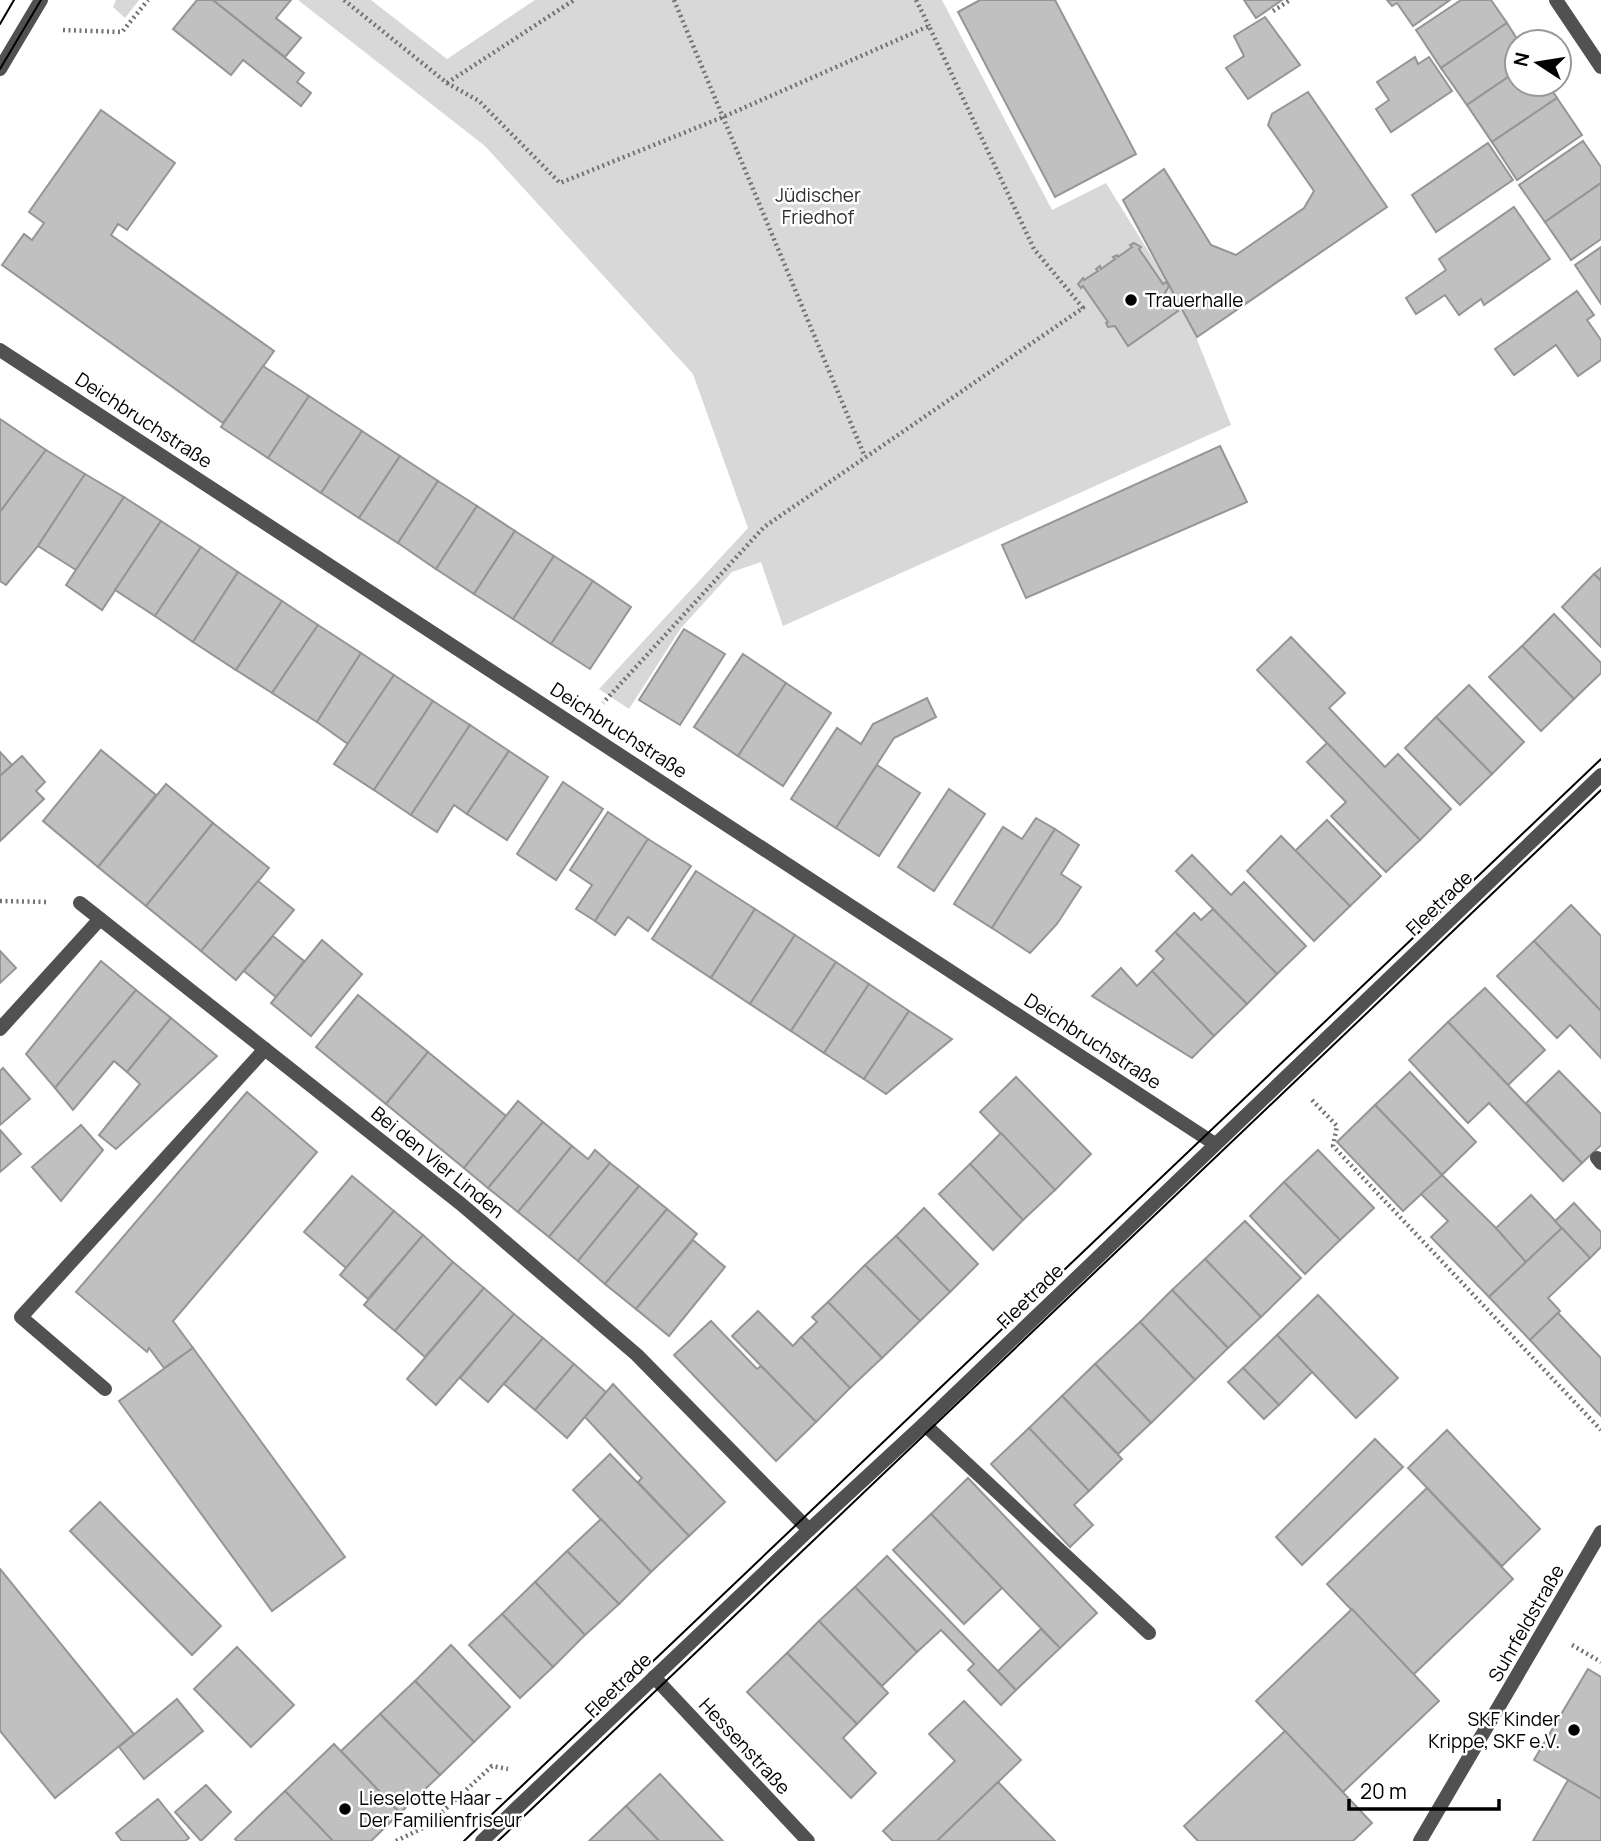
<svg xmlns="http://www.w3.org/2000/svg" width="1601" height="1841" font-family="Manrope,sans-serif">
<style>
.green{fill:#d8d8d8}
.building{fill:#c0c0c0;stroke:#959595;stroke-width:2}
.lines{fill:none;stroke-linecap:round;stroke-linejoin:round}
.path{stroke:#737373;stroke-width:4.5;stroke-dasharray:2 3.5;stroke-linecap:butt}
.service{stroke:#515151;stroke-width:14}
.minor{stroke:#515151;stroke-width:14}
.tram{stroke:#000;stroke-width:2}
.poi-dot{fill:#000;stroke:#fff;stroke-width:2.5}
.labels{text-anchor:middle;dominant-baseline:central;stroke-width:5;stroke-linejoin:round;paint-order:stroke}
.park-label{font-size:19px;fill:#2f2f2f;stroke:#fff}
.poi-label{font-size:19px;fill:#000;stroke:#fff;text-anchor:start}
.street-label{font-size:19px;fill:#000;stroke:#fff}
</style>
<rect width="100%" height="100%" fill="#fff"/>
<g class="green">
<polygon points="116,0 139,0 125,18 113,7"/>
<polygon points="298,0 371,0 447,59 535,0 942,0 1052,210 1106,183 1162,273 1196,337 1231,425 783,626 761,562 732,572 681,628 629,709 599,689 748,528 693,374 485,146"/>
</g>
<g class="building">
<polygon points="197,0 213,0 304,73 297,82 311,93 301,106 243,60 231,75 173,29"/>
<polygon points="213,0 291,0 276,18 301,38 285,57"/>
<polygon points="980,0 1055,0 1136,154 1055,197 958,12"/>
<polygon points="1244,0 1282,0 1256,18"/>
<polygon points="1387,0 1450,0 1413,26 1397,3 1392,6"/>
<polygon points="1461,0 1491,0 1507,23 1441,68 1416,30"/>
<polygon points="1265,17 1300,65 1248,99 1226,68 1244,56 1234,36"/>
<polygon points="1507,23 1519,42 1517,42 1517,71 1467,105 1441,68"/>
<polygon points="1415,57 1418,64 1429,57 1452,91 1391,132 1376,109 1389,100 1377,82"/>
<polygon points="1517,71 1517,84 1548,84 1557,98 1492,142 1467,105"/>
<polygon points="1308,92 1387,207 1197,337 1123,200 1164,169 1211,245 1236,255 1304,208 1314,191 1268,125 1272,114"/>
<polygon points="1557,98 1582,135 1517,180 1492,142"/>
<polygon points="101,110 175,163 127,230 118,224 111,235 274,351 223,423 2,265 24,234 32,240 44,223 29,212"/>
<polygon points="1583,141 1601,167 1601,183 1545,222 1519,185"/>
<polygon points="1488,143 1513,180 1436,232 1412,195"/>
<polygon points="1601,183 1601,239 1571,260 1545,222"/>
<polygon points="1514,207 1550,259 1484,305 1481,299 1459,315 1445,295 1416,314 1406,298 1446,270 1439,259"/>
<polygon points="1134,243 1141,247 1139,249 1163,284 1166,282 1169,286 1165,293 1178,311 1128,346 1115,326 1108,327 1106,323 1108,322 1083,286 1081,288 1078,284 1083,278 1084,280 1098,271 1096,269 1100,266 1101,269 1115,259 1113,257 1117,255 1118,257 1132,247 1130,245"/>
<polygon points="1601,247 1601,304 1575,265"/>
<polygon points="1577,291 1594,315 1587,320 1601,340 1601,360 1578,376 1556,345 1514,375 1495,349"/>
<polygon points="263,366 309,396 268,458 221,427"/>
<polygon points="309,396 362,431 321,493 268,458"/>
<polygon points="0,419 46,450 0,512"/>
<polygon points="362,431 400,456 359,518 321,493"/>
<polygon points="1220,446 1247,502 1026,598 1002,545"/>
<polygon points="46,450 85,474 38,546 6,585 0,581 0,512"/>
<polygon points="400,456 438,481 398,543 359,518"/>
<polygon points="85,474 124,497 76,570 38,546"/>
<polygon points="438,481 477,506 436,569 398,543"/>
<polygon points="124,497 161,521 102,610 66,585"/>
<polygon points="477,506 515,531 474,594 436,569"/>
<polygon points="161,521 201,547 155,616 115,590"/>
<polygon points="515,531 554,556 513,619 474,594"/>
<polygon points="201,547 238,572 193,642 155,616"/>
<polygon points="554,556 593,581 551,644 513,619"/>
<polygon points="1601,568 1601,581 1594,574"/>
<polygon points="238,572 282,601 236,670 193,642"/>
<polygon points="1594,574 1601,581 1601,647 1562,607"/>
<polygon points="593,581 631,607 590,669 551,644"/>
<polygon points="282,601 318,625 272,693 236,670"/>
<polygon points="1554,614 1601,663 1601,673 1574,699 1522,646"/>
<polygon points="318,625 361,653 317,722 272,693"/>
<polygon points="684,629 725,654 680,725 639,700"/>
<polygon points="1291,637 1345,693 1329,708 1385,767 1398,754 1451,809 1420,840 1257,670"/>
<polygon points="1522,646 1574,699 1541,731 1489,677"/>
<polygon points="361,653 394,675 348,744 317,722"/>
<polygon points="743,654 786,683 738,756 694,727"/>
<polygon points="394,675 433,701 374,790 334,764"/>
<polygon points="786,683 831,713 783,786 738,756"/>
<polygon points="1469,685 1524,742 1492,774 1436,717"/>
<polygon points="927,698 936,717 894,738 836,828 791,799 837,728 861,744 873,724"/>
<polygon points="433,701 470,725 411,815 374,790"/>
<polygon points="1436,717 1492,774 1460,805 1405,748"/>
<polygon points="470,725 509,751 467,814 454,805 437,832 411,815"/>
<polygon points="1327,743 1420,840 1386,872 1331,816 1346,802 1307,762"/>
<polygon points="101,750 156,795 98,867 43,821"/>
<polygon points="509,751 548,777 507,840 467,814"/>
<polygon points="0,752 12,765 0,776"/>
<polygon points="22,756 45,782 36,791 44,799 0,841 0,776"/>
<polygon points="877,765 920,793 879,856 836,828"/>
<polygon points="563,782 603,809 556,880 517,854"/>
<polygon points="166,784 213,823 146,906 98,867"/>
<polygon points="949,789 985,814 934,891 898,867"/>
<polygon points="608,812 648,839 595,921 576,909 592,885 570,870"/>
<polygon points="1036,818 1055,829 992,928 954,904 1003,827 1022,839"/>
<polygon points="1327,820 1381,876 1350,906 1295,851"/>
<polygon points="213,823 269,868 201,951 146,906"/>
<polygon points="1055,829 1079,845 1061,874 1081,887 1057,924 1030,953 992,928"/>
<polygon points="1281,836 1350,906 1314,941 1247,871"/>
<polygon points="648,839 691,866 648,931 628,917 615,935 595,921"/>
<polygon points="1192,855 1231,895 1244,882 1306,946 1277,974 1176,871"/>
<polygon points="696,871 755,909 711,978 652,939"/>
<polygon points="258,881 294,910 236,980 201,951"/>
<polygon points="1571,905 1601,936 1601,1011 1534,941"/>
<polygon points="755,909 795,935 750,1004 711,978"/>
<polygon points="1213,909 1277,974 1247,1004 1175,932 1194,913 1201,920"/>
<polygon points="1175,932 1247,1004 1214,1036 1152,971 1164,959 1156,951"/>
<polygon points="795,935 836,962 791,1031 750,1004"/>
<polygon points="273,936 304,961 276,997 244,971"/>
<polygon points="322,940 362,974 311,1036 271,1003"/>
<polygon points="1534,941 1601,1011 1601,1058 1570,1025 1557,1038 1497,976"/>
<polygon points="0,951 16,968 0,983"/>
<polygon points="101,961 136,990 55,1088 26,1054"/>
<polygon points="836,962 869,984 824,1053 791,1031"/>
<polygon points="1121,968 1137,986 1152,971 1214,1036 1192,1058 1092,996"/>
<polygon points="869,984 909,1011 864,1079 824,1053"/>
<polygon points="1485,988 1545,1050 1508,1085 1448,1022"/>
<polygon points="136,990 171,1018 127,1072 114,1061 73,1110 55,1088"/>
<polygon points="358,995 428,1052 386,1104 316,1047"/>
<polygon points="909,1011 952,1039 886,1094 864,1079"/>
<polygon points="171,1018 217,1056 116,1149 99,1135 140,1084 127,1072"/>
<polygon points="1448,1022 1582,1163 1563,1181 1489,1103 1468,1123 1409,1060"/>
<polygon points="428,1052 506,1116 464,1168 386,1104"/>
<polygon points="3,1068 30,1099 0,1125 0,1071"/>
<polygon points="1559,1071 1601,1114 1601,1145 1582,1163 1526,1103"/>
<polygon points="1410,1072 1476,1142 1442,1175 1375,1105"/>
<polygon points="1016,1077 1091,1154 1055,1190 980,1112"/>
<polygon points="247,1092 317,1152 173,1321 193,1348 164,1368 149,1348 147,1352 76,1292"/>
<polygon points="518,1101 543,1122 488,1188 464,1168"/>
<polygon points="1375,1105 1442,1175 1403,1211 1337,1142"/>
<polygon points="543,1122 572,1146 518,1212 488,1188"/>
<polygon points="81,1125 103,1150 61,1201 32,1167"/>
<polygon points="0,1130 21,1154 0,1172"/>
<polygon points="1001,1133 1055,1190 1023,1220 970,1164"/>
<polygon points="572,1146 588,1159 595,1150 610,1163 549,1237 518,1212"/>
<polygon points="1318,1150 1374,1208 1340,1240 1284,1182"/>
<polygon points="610,1163 639,1186 578,1261 549,1237"/>
<polygon points="970,1164 1023,1220 993,1250 939,1194"/>
<polygon points="1442,1175 1496,1228 1526,1262 1489,1297 1431,1237 1448,1221 1421,1194"/>
<polygon points="352,1176 394,1211 346,1268 304,1232"/>
<polygon points="1284,1182 1340,1240 1305,1274 1250,1216"/>
<polygon points="639,1186 667,1209 605,1284 578,1261"/>
<polygon points="1531,1195 1562,1228 1526,1262 1496,1228"/>
<polygon points="1574,1203 1601,1232 1601,1247 1590,1258 1555,1221"/>
<polygon points="924,1208 978,1264 950,1292 896,1236"/>
<polygon points="667,1209 697,1234 636,1309 605,1284"/>
<polygon points="394,1211 423,1235 368,1299 340,1275"/>
<polygon points="1245,1221 1301,1278 1261,1317 1205,1259"/>
<polygon points="1562,1228 1590,1258 1548,1298 1560,1311 1530,1340 1489,1297"/>
<polygon points="423,1235 453,1262 395,1331 364,1305"/>
<polygon points="896,1236 950,1292 920,1321 865,1265"/>
<polygon points="693,1240 725,1267 669,1336 636,1309"/>
<polygon points="1205,1259 1261,1317 1228,1348 1172,1290"/>
<polygon points="453,1262 484,1288 425,1357 395,1331"/>
<polygon points="865,1265 920,1321 882,1358 828,1302"/>
<polygon points="484,1288 514,1314 436,1405 407,1379"/>
<polygon points="1172,1290 1228,1348 1195,1380 1140,1322"/>
<polygon points="1318,1295 1398,1378 1356,1418 1277,1335"/>
<polygon points="828,1302 882,1358 850,1388 801,1337 817,1322 812,1317"/>
<polygon points="758,1311 793,1346 801,1337 850,1388 816,1422 732,1336"/>
<polygon points="1558,1313 1601,1358 1601,1416 1530,1340"/>
<polygon points="514,1314 543,1338 488,1402 460,1378"/>
<polygon points="711,1321 757,1369 761,1366 816,1422 776,1461 674,1355"/>
<polygon points="1140,1322 1195,1380 1151,1423 1095,1364"/>
<polygon points="1277,1335 1312,1372 1279,1405 1243,1368"/>
<polygon points="543,1338 574,1364 535,1410 504,1384"/>
<polygon points="193,1348 345,1557 272,1611 119,1401"/>
<polygon points="574,1364 606,1392 567,1438 535,1410"/>
<polygon points="1095,1364 1151,1423 1118,1454 1062,1396"/>
<polygon points="1243,1368 1279,1405 1264,1419 1228,1382"/>
<polygon points="613,1384 725,1502 689,1536 638,1482 642,1478 585,1417"/>
<polygon points="1062,1396 1122,1459 1089,1491 1029,1428"/>
<polygon points="1029,1428 1089,1491 1074,1505 1093,1525 1070,1547 991,1464"/>
<polygon points="1447,1430 1540,1529 1502,1566 1408,1468"/>
<polygon points="1375,1439 1403,1467 1302,1565 1276,1537"/>
<polygon points="610,1454 689,1536 651,1572 573,1490"/>
<polygon points="968,1478 1097,1613 1060,1648 931,1514"/>
<polygon points="1427,1488 1513,1579 1413,1675 1327,1584"/>
<polygon points="100,1502 221,1626 192,1655 70,1531"/>
<polygon points="931,1514 1002,1588 964,1624 893,1550"/>
<polygon points="601,1519 651,1572 619,1604 567,1551"/>
<polygon points="567,1551 619,1604 585,1635 535,1582"/>
<polygon points="887,1556 1016,1690 1001,1705 968,1670 974,1664 941,1630 917,1652 855,1587"/>
<polygon points="0,1569 134,1734 55,1798 0,1731"/>
<polygon points="535,1582 585,1635 553,1667 502,1614"/>
<polygon points="855,1587 917,1652 882,1686 819,1621"/>
<polygon points="1352,1609 1439,1701 1343,1792 1256,1701"/>
<polygon points="502,1614 553,1667 520,1698 469,1645"/>
<polygon points="819,1621 888,1693 857,1724 787,1653"/>
<polygon points="1041,1629 1060,1648 1016,1690 998,1671"/>
<polygon points="451,1645 510,1707 474,1742 415,1681"/>
<polygon points="237,1647 294,1705 251,1747 194,1689"/>
<polygon points="787,1653 857,1724 843,1738 876,1773 851,1798 747,1692"/>
<polygon points="1588,1669 1601,1677 1601,1799 1534,1760"/>
<polygon points="415,1681 474,1742 440,1775 380,1714"/>
<polygon points="177,1699 203,1731 144,1779 119,1747"/>
<polygon points="964,1701 1021,1760 937,1841 893,1841 883,1831 955,1761 929,1734"/>
<polygon points="380,1714 440,1775 400,1813 341,1751"/>
<polygon points="1285,1731 1372,1823 1353,1841 1198,1841 1184,1826"/>
<polygon points="334,1744 400,1813 371,1841 333,1841 285,1791"/>
<polygon points="660,1774 722,1840 723,1841 659,1841 626,1806"/>
<polygon points="1568,1780 1601,1799 1601,1841 1533,1841"/>
<polygon points="998,1782 1055,1841 937,1841"/>
<polygon points="206,1785 231,1812 201,1841 175,1812"/>
<polygon points="285,1791 333,1841 237,1841 235,1839"/>
<polygon points="158,1799 189,1838 185,1841 122,1841 116,1833"/>
<polygon points="626,1806 659,1841 589,1841"/>
</g>
<g class="lines">
<g class="path">
<polyline points="344,0 447,83 479,101 560,183 723,117 929,26 1034,249 1083,308 764,527 603,703"/>
<polyline points="674,0 865,457"/>
<polyline points="916,0 929,26"/>
<polyline points="1273,11 1290,0"/>
<polyline points="63,30 122,32 148,0"/>
<polyline points="447,83 574,0"/>
<polyline points="0,901 48,902"/>
<polyline points="1312,1100 1337,1126 1333,1146 1601,1430"/>
<polyline points="1572,1645 1601,1662"/>
<polyline points="396,1841 427,1826 492,1766 508,1769"/>
</g>
<g class="service">
<polyline points="0,1029 100,919"/>
<polyline points="1597,1158 1601,1163"/>
<polyline points="105,1389 21,1317 265,1049"/>
<polyline points="924,1424 1149,1633"/>
</g>
<g class="minor">
<polyline points="1556,0 1601,67"/>
<polyline points="0,69 41,0"/>
<polyline points="0,350 1215,1144"/>
<polyline points="80,903 461,1204 637,1355 809,1530"/>
<polyline points="654,1677 808,1841"/>
<polyline points="482,1841 809,1530 924,1424 1601,775"/>
<polyline points="1420,1841 1601,1532"/>
</g>
<g class="tram">
<polyline points="0,24 14,0"/>
<polyline points="0,69 41,0"/>
<polyline points="464,1841 1601,759"/>
<polyline points="498,1841 1601,790"/>
</g>
</g>
<g class="poi-dot">
<circle cx="1131" cy="300" r="7"/>
<circle cx="1574" cy="1730" r="7"/>
<circle cx="345" cy="1809" r="7"/>
</g>
<g class="labels">
<g class="park-label">
<text x="818" y="195">Jüdischer<tspan x="818" dy="22">Friedhof</tspan></text>
</g>
<g class="poi-label">
<text x="1145" y="300">Trauerhalle</text>
<text x="1560" y="1719" text-anchor="end">SKF Kinder<tspan x="1560" dy="22">Krippe, SKF e.V.</tspan></text>
<text x="359" y="1798">Lieselotte Haar -<tspan x="359" dy="22">Der Familienfriseur</tspan></text>
</g>
<g class="street-label">
<text transform="translate(144 420) rotate(33)">Deichbruchstraße</text>
<text transform="translate(619 730) rotate(33)">Deichbruchstraße</text>
<text transform="translate(1439 903) rotate(-44)">Fleetrade</text>
<text transform="translate(1093 1041) rotate(33)">Deichbruchstraße</text>
<text transform="translate(438 1162) rotate(39)">Bei den Vier Linden</text>
<text transform="translate(1030 1296) rotate(-44)">Fleetrade</text>
<text transform="translate(1526 1623) rotate(-60)">Suhrfeldstraße</text>
<text transform="translate(618 1685) rotate(-44)">Fleetrade</text>
<text transform="translate(745 1746) rotate(47)">Hessenstraße</text>
</g>
</g>
<g transform="translate(1538 63) rotate(282)"><circle r="33" fill="#ffffff" stroke="#999999" stroke-width="2"/>
<path d="M0-5L12 26L0 18L-12 26Z" fill="#000000"/>
<text y="-10" font-size="19" font-weight="bold" text-anchor="middle" fill="#000000">N</text>
</g>
<path d="M1349 1799v10h150v-10" fill="none" stroke="#000000" stroke-width="3.5"/>
<text x="1360" y="1799" font-size="21" fill="#000000" stroke="#ffffff" stroke-width="5" paint-order="stroke">20 m</text>
</svg>
